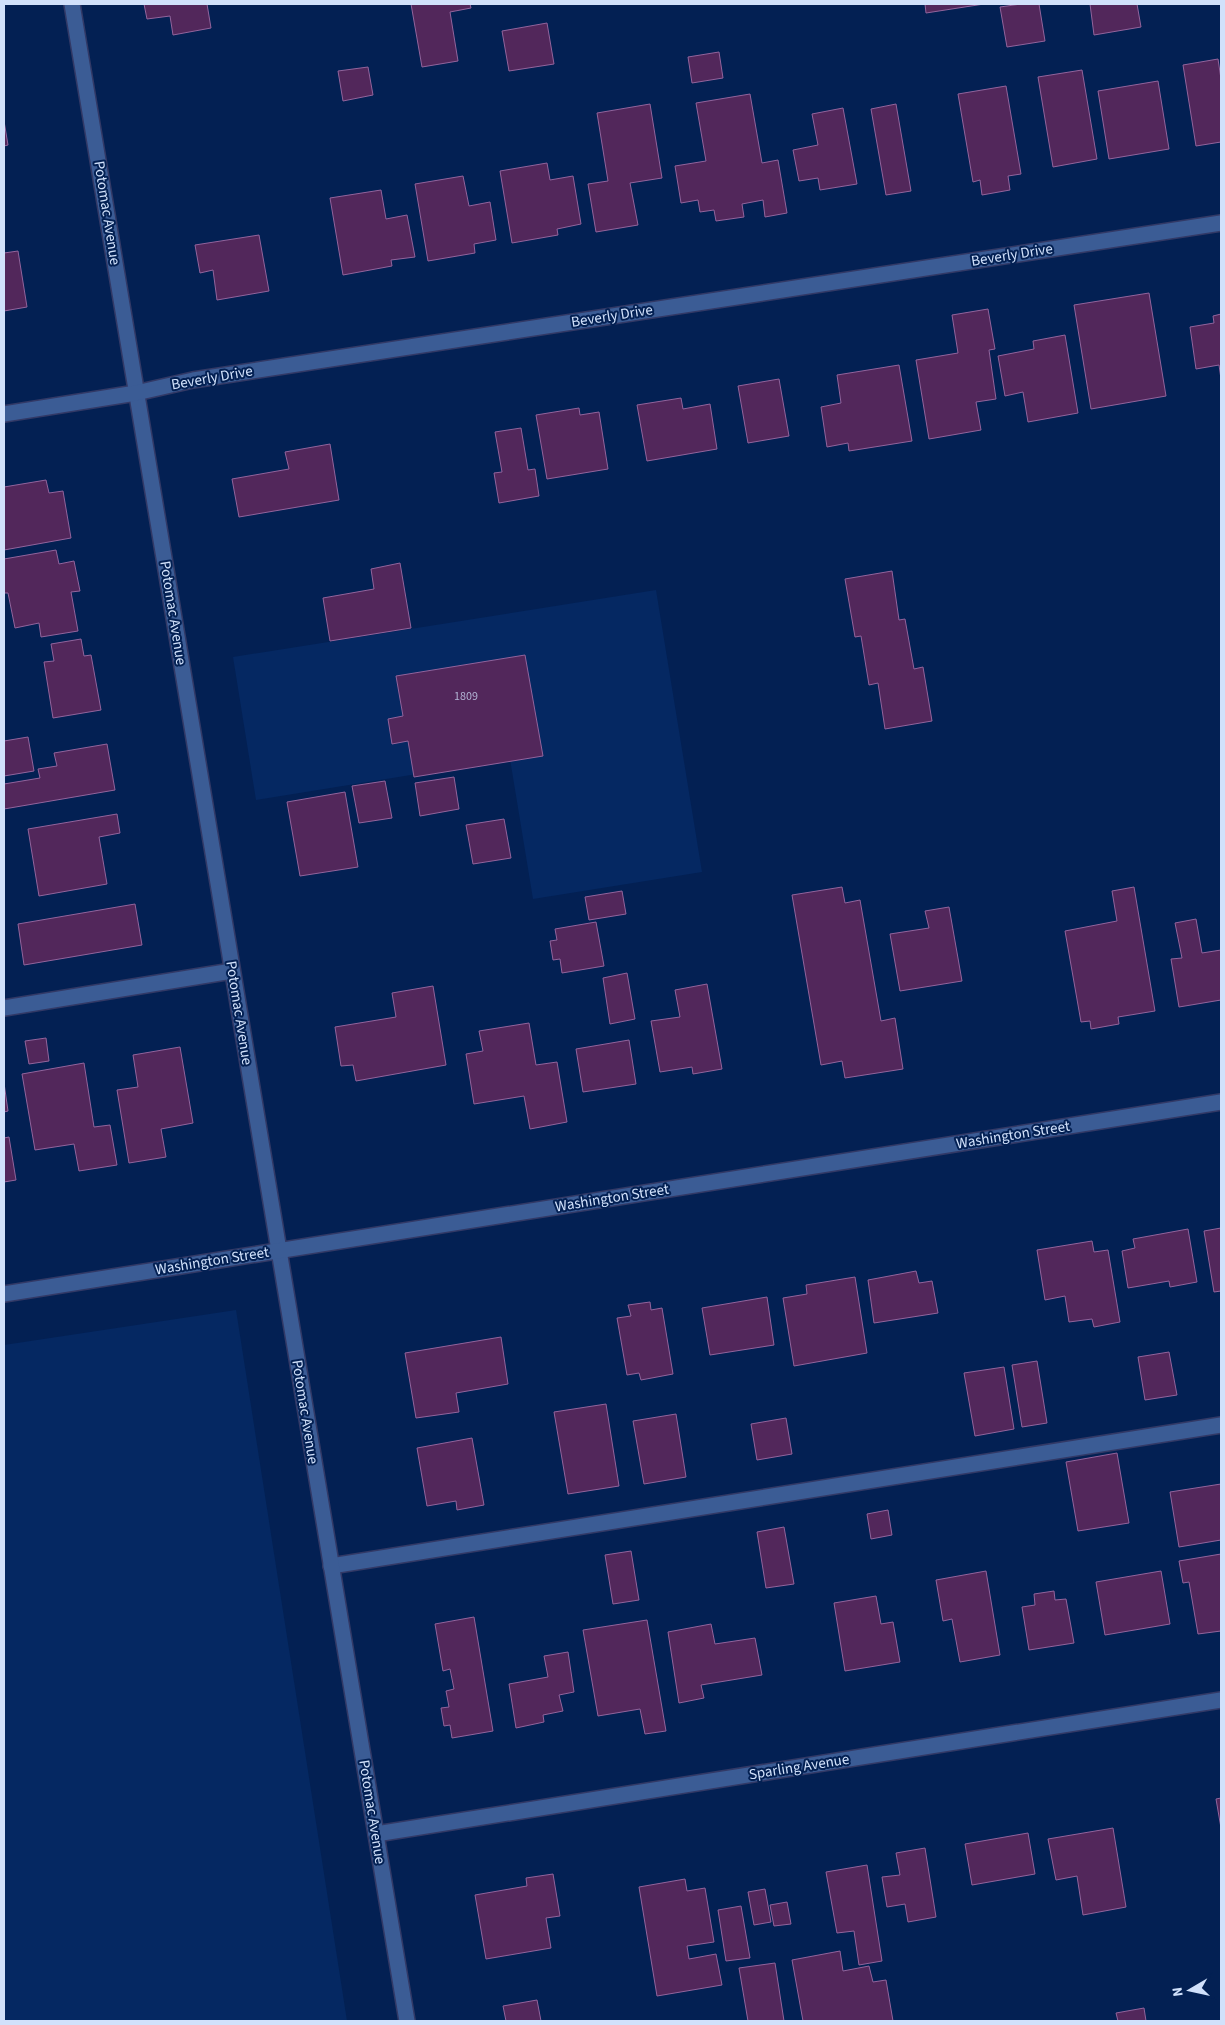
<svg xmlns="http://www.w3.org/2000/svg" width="1225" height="2025" font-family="'Source Sans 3',sans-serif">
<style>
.built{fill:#052862}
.building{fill:#52275b;stroke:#92649c}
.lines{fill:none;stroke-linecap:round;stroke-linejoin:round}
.lane-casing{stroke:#323966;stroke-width:18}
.street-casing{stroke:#323966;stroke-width:18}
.secondary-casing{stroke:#323966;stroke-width:18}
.lane{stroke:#3b5c95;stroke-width:15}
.street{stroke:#3b5c95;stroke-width:15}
.secondary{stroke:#3b5c95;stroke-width:15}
.labels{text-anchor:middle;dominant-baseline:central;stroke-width:4;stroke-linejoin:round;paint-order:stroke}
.number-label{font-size:12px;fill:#b1b2d3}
.street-label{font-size:15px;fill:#d1e1fb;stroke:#032053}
</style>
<rect width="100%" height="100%" fill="#032053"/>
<g class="built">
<polygon points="656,590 702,872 533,899 510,759 256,800 233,657"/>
<polygon points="236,1310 347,2021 4,2021 4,1345"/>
</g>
<g class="building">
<polygon points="144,4 207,4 211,28 173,35 170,16 147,19"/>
<polygon points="411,4 470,4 471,8 450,12 458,61 422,67"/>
<polygon points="925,4 984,4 926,13"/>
<polygon points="1021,4 1039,4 1045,41 1007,47 1000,7"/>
<polygon points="1090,4 1137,4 1141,27 1094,35"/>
<polygon points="547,23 554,64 509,71 502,31"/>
<polygon points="719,52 723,78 692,83 688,57"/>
<polygon points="1218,59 1221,79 1221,142 1196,146 1183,65"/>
<polygon points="368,67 373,95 343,101 338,71"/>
<polygon points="1082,70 1097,159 1053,167 1038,77"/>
<polygon points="1158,81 1169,149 1109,159 1098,91"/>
<polygon points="1006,86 1021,174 1008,176 1010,190 982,195 980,180 973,182 958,94"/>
<polygon points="750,94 762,163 778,160 787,213 765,217 763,200 742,204 744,217 716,221 714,210 700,212 698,200 681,203 675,166 706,161 696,103"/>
<polygon points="650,104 662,178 630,183 638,225 596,232 588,184 608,181 597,113"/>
<polygon points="896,104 911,191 886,195 871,109"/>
<polygon points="843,108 857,184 820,190 818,178 799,181 793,150 818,145 812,114"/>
<polygon points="4,121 8,145 4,146"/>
<polygon points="547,163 550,180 573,176 581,224 557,229 558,235 512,243 500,171"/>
<polygon points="463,176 469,206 490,202 496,240 474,244 475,253 428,261 415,184"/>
<polygon points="381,190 386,219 407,215 415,257 391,260 392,266 343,275 330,198"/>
<polygon points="259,235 269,291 217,300 213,270 200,273 195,245"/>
<polygon points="18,251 27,307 4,311 4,253"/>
<polygon points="1149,293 1166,396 1091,409 1074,305"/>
<polygon points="988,309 995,349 989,350 996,399 976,402 981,430 929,439 916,360 958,353 952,315"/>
<polygon points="1221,314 1221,379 1219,365 1196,369 1190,327 1214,323 1213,316"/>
<polygon points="1065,335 1078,413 1028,422 1023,392 1005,396 998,356 1034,349 1033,341"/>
<polygon points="899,365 912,441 849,451 848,443 827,447 821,407 841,403 837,375"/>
<polygon points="779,379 789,436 748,443 738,386"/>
<polygon points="681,398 683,409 710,404 717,449 647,461 637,405"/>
<polygon points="579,408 580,415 599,412 608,469 547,479 536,415"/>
<polygon points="521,428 528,470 535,469 539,496 499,503 494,473 502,472 495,432"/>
<polygon points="330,444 339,500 239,517 232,479 289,469 285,452"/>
<polygon points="46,480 49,493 63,491 71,538 4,550 4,487"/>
<polygon points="56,550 59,564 74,561 80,591 71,592 78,631 41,637 39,623 15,628 8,593 4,593 4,559"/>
<polygon points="400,563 411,628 330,641 323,598 374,589 371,569"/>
<polygon points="892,571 899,620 905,619 914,669 923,667 932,721 885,729 878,683 869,685 861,636 855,637 845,579"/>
<polygon points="81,639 84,656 91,655 101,710 53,718 44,662 54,661 51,644"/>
<polygon points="525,655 543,756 414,777 408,741 392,744 388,719 403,716 396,676"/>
<polygon points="28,737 34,771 4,776 4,741"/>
<polygon points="107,744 115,790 4,809 4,784 40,778 38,769 57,766 54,753"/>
<polygon points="454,777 459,809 420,816 415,783"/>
<polygon points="385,781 392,818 359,823 352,786"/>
<polygon points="345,792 358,867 300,876 287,802"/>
<polygon points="117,814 120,833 99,837 107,884 39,896 28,829"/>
<polygon points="504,819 511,858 473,864 466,825"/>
<polygon points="842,887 845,903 860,900 881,1021 895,1018 903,1069 845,1078 842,1061 821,1065 792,895"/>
<polygon points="1134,887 1155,1011 1118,1017 1119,1024 1091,1029 1090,1021 1081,1022 1065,931 1117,921 1112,891"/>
<polygon points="622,891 626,914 589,920 585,897"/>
<polygon points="135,904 142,945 24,965 18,924"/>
<polygon points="949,907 962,981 900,991 890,934 929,928 925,911"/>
<polygon points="1196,919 1202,953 1221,950 1221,1000 1179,1007 1171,959 1182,958 1175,923"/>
<polygon points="596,922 604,966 562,973 560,959 553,960 550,941 557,940 555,929"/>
<polygon points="627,973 635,1019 610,1024 603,978"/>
<polygon points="707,984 722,1069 693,1074 692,1067 660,1072 651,1021 680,1017 675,990"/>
<polygon points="433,986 446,1065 356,1081 353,1065 341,1066 335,1027 396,1017 392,993"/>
<polygon points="529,1023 536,1065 557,1062 567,1122 530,1129 524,1096 474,1104 466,1054 483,1051 479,1031"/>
<polygon points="46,1038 49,1061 29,1064 25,1041"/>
<polygon points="629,1040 636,1084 583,1092 576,1049"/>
<polygon points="180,1047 193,1123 161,1129 166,1157 129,1163 117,1090 138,1087 133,1055"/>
<polygon points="84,1063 94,1127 110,1125 117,1165 79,1171 74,1144 35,1150 22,1074"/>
<polygon points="4,1083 8,1111 4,1112"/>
<polygon points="9,1137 16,1180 4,1182 4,1138"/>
<polygon points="1221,1228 1221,1291 1214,1292 1204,1231"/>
<polygon points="1188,1229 1197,1282 1170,1287 1169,1281 1128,1288 1122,1251 1135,1248 1133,1239"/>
<polygon points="1092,1241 1094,1252 1108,1250 1120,1322 1094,1327 1092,1319 1069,1322 1065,1296 1045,1300 1037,1250"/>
<polygon points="916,1271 919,1283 932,1281 938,1313 874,1323 868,1280"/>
<polygon points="855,1277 867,1353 794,1366 783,1298 807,1294 806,1285"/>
<polygon points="767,1297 774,1345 710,1355 702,1308"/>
<polygon points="650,1302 651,1310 662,1308 673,1374 641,1380 639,1373 627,1375 617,1318 631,1316 628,1305"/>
<polygon points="501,1337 508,1384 456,1393 459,1412 416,1418 405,1353"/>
<polygon points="1169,1352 1177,1395 1145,1400 1138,1357"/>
<polygon points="1037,1361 1047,1423 1022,1427 1012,1365"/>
<polygon points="1004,1367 1014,1429 975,1436 964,1373"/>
<polygon points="606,1404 619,1486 568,1494 554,1412"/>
<polygon points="676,1414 686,1477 644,1484 633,1421"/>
<polygon points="786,1418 792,1454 757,1460 751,1424"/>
<polygon points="472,1438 484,1505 457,1510 456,1501 427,1506 417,1448"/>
<polygon points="1117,1453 1129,1523 1078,1531 1066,1462"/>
<polygon points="1221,1484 1221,1540 1179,1547 1170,1492"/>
<polygon points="888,1510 892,1535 871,1539 867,1514"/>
<polygon points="784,1527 794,1584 766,1588 757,1532"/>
<polygon points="631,1551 639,1600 613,1604 605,1555"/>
<polygon points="1221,1554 1221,1631 1198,1634 1189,1582 1183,1583 1179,1561"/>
<polygon points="986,1571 1000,1655 960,1662 952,1619 943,1621 936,1580"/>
<polygon points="1161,1571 1170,1624 1105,1635 1096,1582"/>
<polygon points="1054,1591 1055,1600 1066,1599 1074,1643 1029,1650 1022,1607 1035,1605 1034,1594"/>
<polygon points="876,1596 881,1624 893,1622 900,1662 845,1671 834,1603"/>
<polygon points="474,1617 493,1731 452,1738 450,1725 444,1726 441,1708 449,1707 446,1691 454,1689 450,1669 443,1671 435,1624"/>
<polygon points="647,1620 666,1731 645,1734 640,1709 598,1716 583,1630"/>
<polygon points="711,1624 715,1644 755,1638 762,1675 701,1685 704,1698 679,1703 668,1632"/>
<polygon points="568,1652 574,1692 559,1695 563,1711 543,1715 544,1722 516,1728 509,1684 548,1677 544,1656"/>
<polygon points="1221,1798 1221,1828 1216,1799"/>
<polygon points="1113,1828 1126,1907 1083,1915 1077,1876 1056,1880 1048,1839"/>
<polygon points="1028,1833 1035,1874 972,1885 965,1844"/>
<polygon points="925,1848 936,1917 908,1922 905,1904 887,1907 882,1877 900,1875 896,1853"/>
<polygon points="867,1865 882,1961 859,1965 854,1931 837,1933 826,1872"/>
<polygon points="553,1874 560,1916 546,1918 551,1948 486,1959 475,1895 527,1886 526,1878"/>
<polygon points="685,1879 687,1891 705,1888 714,1942 687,1946 689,1959 716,1954 722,1985 657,1996 639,1887"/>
<polygon points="765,1889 771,1922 754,1925 748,1892"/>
<polygon points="787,1902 791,1924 774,1926 770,1905"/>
<polygon points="741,1906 750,1958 726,1961 718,1910"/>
<polygon points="840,1951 843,1971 869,1966 873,1982 886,1980 893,2021 803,2021 792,1960"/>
<polygon points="775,1963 784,2021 748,2021 739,1968"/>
<polygon points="537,2000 541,2021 506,2021 503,2006"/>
<polygon points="1144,2008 1146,2021 1118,2021 1116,2013"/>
</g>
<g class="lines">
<g class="lane-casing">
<g id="lane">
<polyline points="4,1008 232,971"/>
<polyline points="331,1566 1221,1425"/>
</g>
</g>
<g class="street-casing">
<g id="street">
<polyline points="72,4 407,2021"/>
<polyline points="4,414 136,393 193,380 1221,223"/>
<polyline points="376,1834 1221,1700"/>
</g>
</g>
<g class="secondary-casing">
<polyline id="secondary" points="4,1294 1221,1102"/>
</g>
<use href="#lane" class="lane"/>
<use href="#street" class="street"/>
<use href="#secondary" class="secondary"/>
</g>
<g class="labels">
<g class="number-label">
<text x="466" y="696">1809</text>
</g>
<g class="street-label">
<text transform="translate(107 213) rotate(81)">Potomac Avenue</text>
<text transform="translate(1012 255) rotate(-9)">Beverly Drive</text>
<text transform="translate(612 316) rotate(-9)">Beverly Drive</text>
<text transform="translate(212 378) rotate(-10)">Beverly Drive</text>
<text transform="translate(173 613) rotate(81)">Potomac Avenue</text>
<text transform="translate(239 1013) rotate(81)">Potomac Avenue</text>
<text transform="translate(1013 1135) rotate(-9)">Washington Street</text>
<text transform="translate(612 1198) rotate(-9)">Washington Street</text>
<text transform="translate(212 1261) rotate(-9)">Washington Street</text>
<text transform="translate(305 1412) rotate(81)">Potomac Avenue</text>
<text transform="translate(799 1767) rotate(-9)">Sparling Avenue</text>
<text transform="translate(372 1812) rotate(81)">Potomac Avenue</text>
</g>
</g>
<rect width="1225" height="2025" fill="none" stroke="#d1e1fb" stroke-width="10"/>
<g transform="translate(1190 1990) rotate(261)" stroke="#032053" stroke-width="4" paint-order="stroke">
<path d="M0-4L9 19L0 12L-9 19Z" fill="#d1e1fb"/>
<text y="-8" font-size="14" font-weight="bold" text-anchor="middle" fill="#d1e1fb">N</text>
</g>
</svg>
